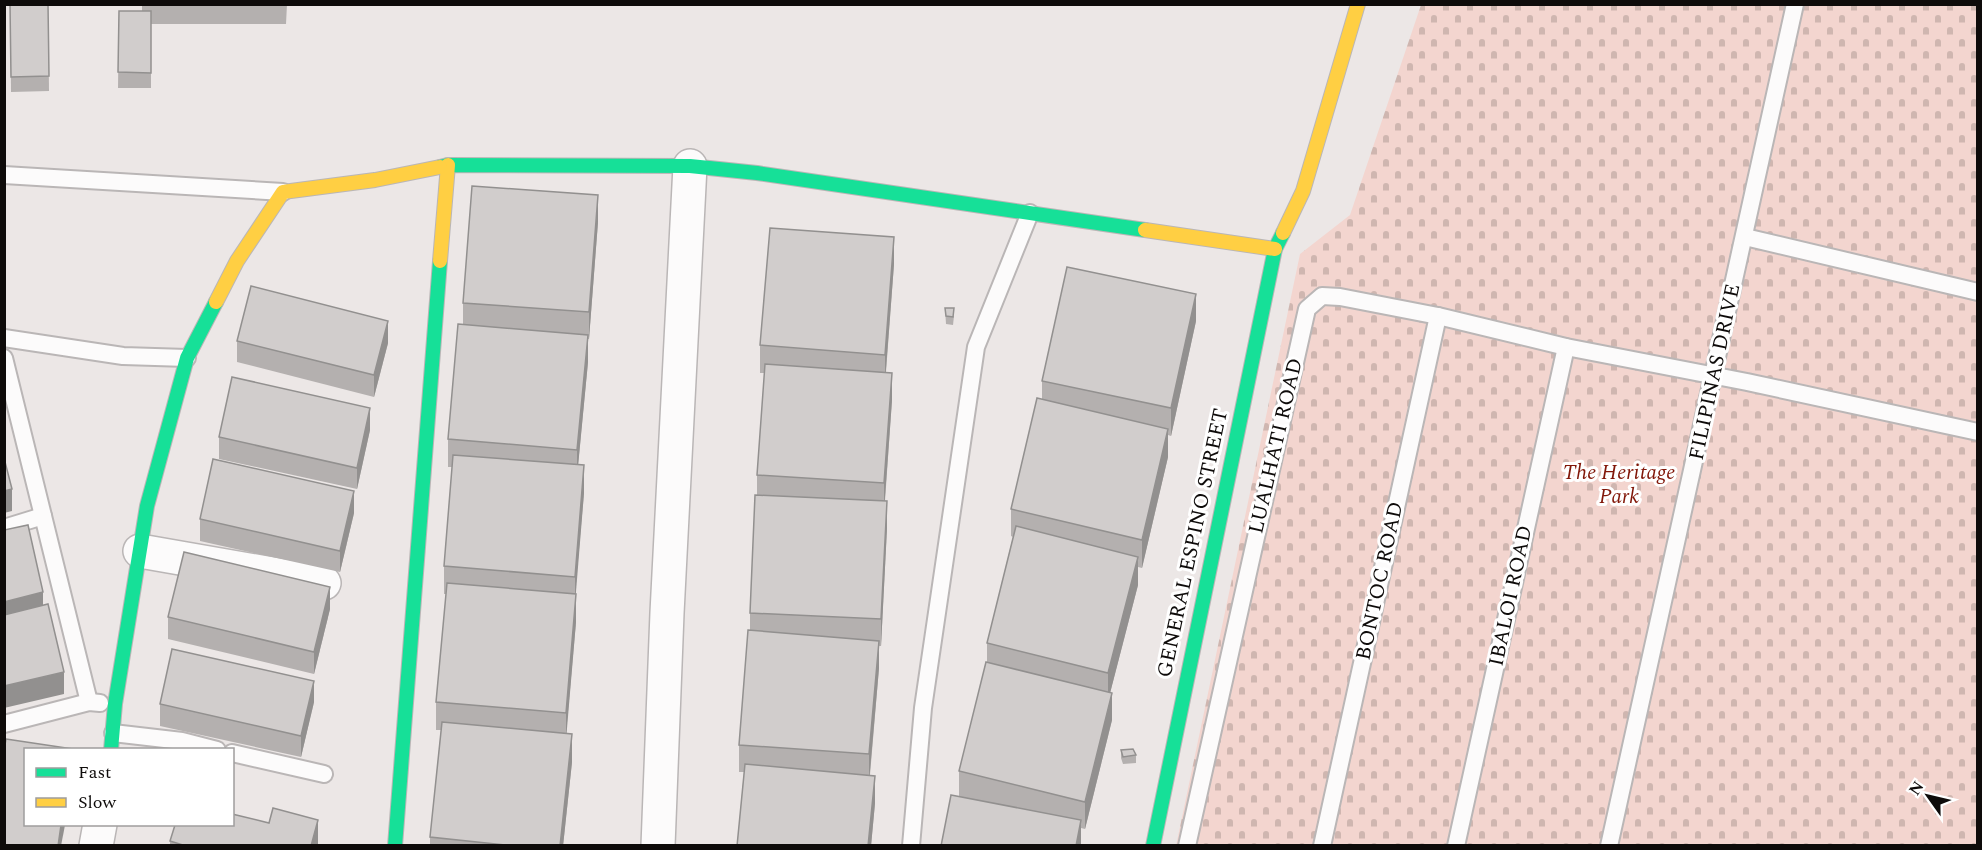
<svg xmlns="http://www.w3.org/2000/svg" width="1982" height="850" font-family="Spectral,serif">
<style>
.cemetery{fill:url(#cemetery-stones)}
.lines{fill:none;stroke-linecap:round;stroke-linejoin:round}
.lane-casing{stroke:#bab6b6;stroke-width:20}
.street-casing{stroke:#bab6b6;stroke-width:36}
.fast-casing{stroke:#bab6b6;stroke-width:16}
.slow-casing{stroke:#bab6b6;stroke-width:16}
.lane{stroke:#fcfbfb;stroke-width:16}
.street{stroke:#fcfbfb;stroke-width:33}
.fast{stroke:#16e098;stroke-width:14}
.slow{stroke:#ffcf43;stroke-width:14}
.wall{fill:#b4b0af}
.shaded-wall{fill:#92908f}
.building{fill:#d1cdcc;stroke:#92908f;stroke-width:1.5}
.labels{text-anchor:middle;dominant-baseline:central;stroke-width:6;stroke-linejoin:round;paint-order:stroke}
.street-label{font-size:21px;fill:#0e0b0a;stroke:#fff}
.park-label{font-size:21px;font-style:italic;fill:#811608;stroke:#fff}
</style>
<defs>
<pattern id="cemetery-stones" width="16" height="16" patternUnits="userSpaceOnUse" patternTransform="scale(1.5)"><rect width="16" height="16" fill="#f3d5cf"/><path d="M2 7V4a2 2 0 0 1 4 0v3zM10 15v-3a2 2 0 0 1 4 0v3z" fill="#cfb6b0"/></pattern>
</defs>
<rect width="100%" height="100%" fill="#ece7e6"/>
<polygon class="cemetery" points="1421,5 1977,5 1977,845 1176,846 1300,254 1350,215"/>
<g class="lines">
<g class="lane-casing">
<g id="lane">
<polyline points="4,175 283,192"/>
<polyline points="1745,237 1978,292"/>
<polyline points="4,338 123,356 187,358"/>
<polyline points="4,358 89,702"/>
<polyline points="4,528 43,516"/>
<polyline points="4,724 89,702 100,703"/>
<polyline points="113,733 182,741 217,750"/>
<polyline points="232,753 324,774"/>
<polyline points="911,846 923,708 976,347 1030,213"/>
<polyline points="1187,846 1307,309 1322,296 1340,297 1438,316 1566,347 1747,382 1978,432"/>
<polyline points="1322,846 1438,316"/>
<polyline points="1456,846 1566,347"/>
<polyline points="1609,846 1795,4"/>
</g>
</g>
<g class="street-casing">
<g id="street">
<polyline points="140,551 324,583"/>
<polyline points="96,846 100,824"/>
<polyline points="658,846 667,613 690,166"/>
</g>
</g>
<g class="fast-casing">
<g id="fast">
<polyline points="440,167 448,165 690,166 757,173 1145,230"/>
<polyline points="111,750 115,704 147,506 187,358 216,302"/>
<polyline points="395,846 440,261"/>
<polyline points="1153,846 1275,249 1283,233"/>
</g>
</g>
<g class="slow-casing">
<g id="slow">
<polyline points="1145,230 1275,249"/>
<polyline points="1283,233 1303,191 1358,4"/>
<polyline points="440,261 448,165"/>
<polyline points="216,302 237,261 283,192 375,180 440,167"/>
</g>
</g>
<use href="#lane" class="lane"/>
<use href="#street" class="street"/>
<use href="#fast" class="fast"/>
<use href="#slow" class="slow"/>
</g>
<g class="wall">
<polygon points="10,4 48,4 49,91 11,92"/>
<polygon points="142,4 287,4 286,24 151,24 151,88 118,88 119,11 142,11"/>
<polygon points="598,222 589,339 588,339 588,362 578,465 584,493 575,594 576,622 566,734 572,762 563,846 430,846 430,837 441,730 436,730 436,702 446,594 444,594 444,566 452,467 448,467 448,439 463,324 463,303"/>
<polygon points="894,264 886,372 892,400 885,501 887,528 881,646 879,646 879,668 870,775 875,803 871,846 737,846 744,772 739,772 739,745 750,631 750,613 757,495 757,475 765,373 760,373 760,345"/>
<polygon points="945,308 954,316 953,325 946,324"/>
<polygon points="1196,321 1171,436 1168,435 1168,457 1142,568 1138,567 1138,585 1110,693 1112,720 1085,829 1081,828 1081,846 959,796 959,771 987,662 987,643 1013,537 1011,536 1011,509 1042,399 1042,381"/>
<polygon points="237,341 388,343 374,397 237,362"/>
<polygon points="370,430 357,489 219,459 219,437"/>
<polygon points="354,513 340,572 200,541 200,519"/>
<polygon points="330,609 314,674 168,639 168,617"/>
<polygon points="314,702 301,757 160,726 160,704"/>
<polygon points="1121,750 1136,755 1136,763 1123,764 1121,758"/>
<polygon points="170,841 318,846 170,846"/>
</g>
<g class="shaded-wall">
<polygon points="598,195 598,222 589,339 589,312"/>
<polygon points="894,237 894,264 885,382 885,355"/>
<polygon points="1196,294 1196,321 1171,436 1171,408"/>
<polygon points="388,321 388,343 374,397 374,375"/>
<polygon points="588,335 588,362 577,477 577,450"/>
<polygon points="892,373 892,400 884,511 884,483"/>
<polygon points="370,408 370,430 357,489 357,468"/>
<polygon points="1168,429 1168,457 1142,568 1142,540"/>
<polygon points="584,465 584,493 575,604 575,577"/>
<polygon points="12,489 12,511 4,513 4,491"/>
<polygon points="354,491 354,513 340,572 340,551"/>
<polygon points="887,501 887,528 881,646 881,619"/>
<polygon points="1138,557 1138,585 1108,701 1108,673"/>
<polygon points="330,587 330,609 314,674 314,652"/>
<polygon points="43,592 43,614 4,624 4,602"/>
<polygon points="576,594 576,622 566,740 566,713"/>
<polygon points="879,641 879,668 869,782 869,754"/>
<polygon points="64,672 64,694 4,708 4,686"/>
<polygon points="314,681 314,702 301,757 301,736"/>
<polygon points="1112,693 1112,720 1085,829 1085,802"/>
<polygon points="572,734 572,762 563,846 560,846"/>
<polygon points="875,776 875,803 871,846 868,846"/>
<polygon points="318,820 318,846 311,846"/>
<polygon points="1081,820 1081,846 1076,846"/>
<polygon points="61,825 65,825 61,846 58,846"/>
</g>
<g class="building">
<polygon points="10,4 48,4 49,76 11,77"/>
<polygon points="119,11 151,11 151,73 118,72"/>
<polygon points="472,186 598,195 589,312 463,303"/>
<polygon points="770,228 894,237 885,355 760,345"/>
<polygon points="1067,267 1196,294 1171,408 1042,381"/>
<polygon points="251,286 388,321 374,375 237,341"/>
<polygon points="945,308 954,308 953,317 946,316"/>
<polygon points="458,324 588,335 577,450 448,439"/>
<polygon points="765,364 892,373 884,483 757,475"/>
<polygon points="232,377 370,408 357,468 219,437"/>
<polygon points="1037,398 1168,429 1142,540 1011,509"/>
<polygon points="453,455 584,465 575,577 444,566"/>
<polygon points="4,458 12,489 4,491"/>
<polygon points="213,459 354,491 340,551 200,519"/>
<polygon points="755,495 887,501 881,619 750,613"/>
<polygon points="28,525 43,592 4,602 4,530"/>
<polygon points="1016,526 1138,557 1108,673 987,643"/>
<polygon points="184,552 330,587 314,652 168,617"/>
<polygon points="447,583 576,594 566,713 436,702"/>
<polygon points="48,604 64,672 4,686 4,615"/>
<polygon points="748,630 879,641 869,754 739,745"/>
<polygon points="172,649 314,681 301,736 160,704"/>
<polygon points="986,662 1112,693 1085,802 959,771"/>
<polygon points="442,722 572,734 560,846 514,846 430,837"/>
<polygon points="6,739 73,749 26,750 26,825 61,825 58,846 4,846 4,750"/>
<polygon points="1133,749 1136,755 1123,757 1121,750"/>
<polygon points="745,764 875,776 868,846 737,846"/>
<polygon points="951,795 1081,820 1076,846 941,846"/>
<polygon points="273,808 318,820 311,846 186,846 170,841 175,825 232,825 232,814 269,823"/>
</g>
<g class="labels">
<g class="street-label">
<text transform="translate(1715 372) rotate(-78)">FILIPINAS DRIVE</text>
<text transform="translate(1276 446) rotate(-77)">LUALHATI ROAD</text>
<text transform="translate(1193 543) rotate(-78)">GENERAL ESPINO STREET</text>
<text transform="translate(1380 581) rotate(-78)">BONTOC ROAD</text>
<text transform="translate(1511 596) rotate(-78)">IBALOI ROAD</text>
</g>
<g class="park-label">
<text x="1619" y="473">The Heritage<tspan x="1619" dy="24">Park</tspan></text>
</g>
</g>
<rect width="1982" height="850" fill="none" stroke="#0e0b0a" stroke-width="12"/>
<rect x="24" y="748" width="210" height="78" fill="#ffffff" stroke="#9f9d9d" stroke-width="1.5"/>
<rect x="36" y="768" width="30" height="9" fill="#16e098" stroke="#9f9d9d" stroke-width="1.5"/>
<text x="78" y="778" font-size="18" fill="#0e0b0a">Fast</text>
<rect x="36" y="798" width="30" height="9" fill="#ffcf43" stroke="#9f9d9d" stroke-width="1.5"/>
<text x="78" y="808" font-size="18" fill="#0e0b0a">Slow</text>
<g transform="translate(1928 796) rotate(304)" stroke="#ffffff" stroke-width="4.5" paint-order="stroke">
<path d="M0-4.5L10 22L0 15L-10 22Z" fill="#0e0b0a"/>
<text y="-9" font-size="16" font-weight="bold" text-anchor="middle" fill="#0e0b0a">N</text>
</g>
</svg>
